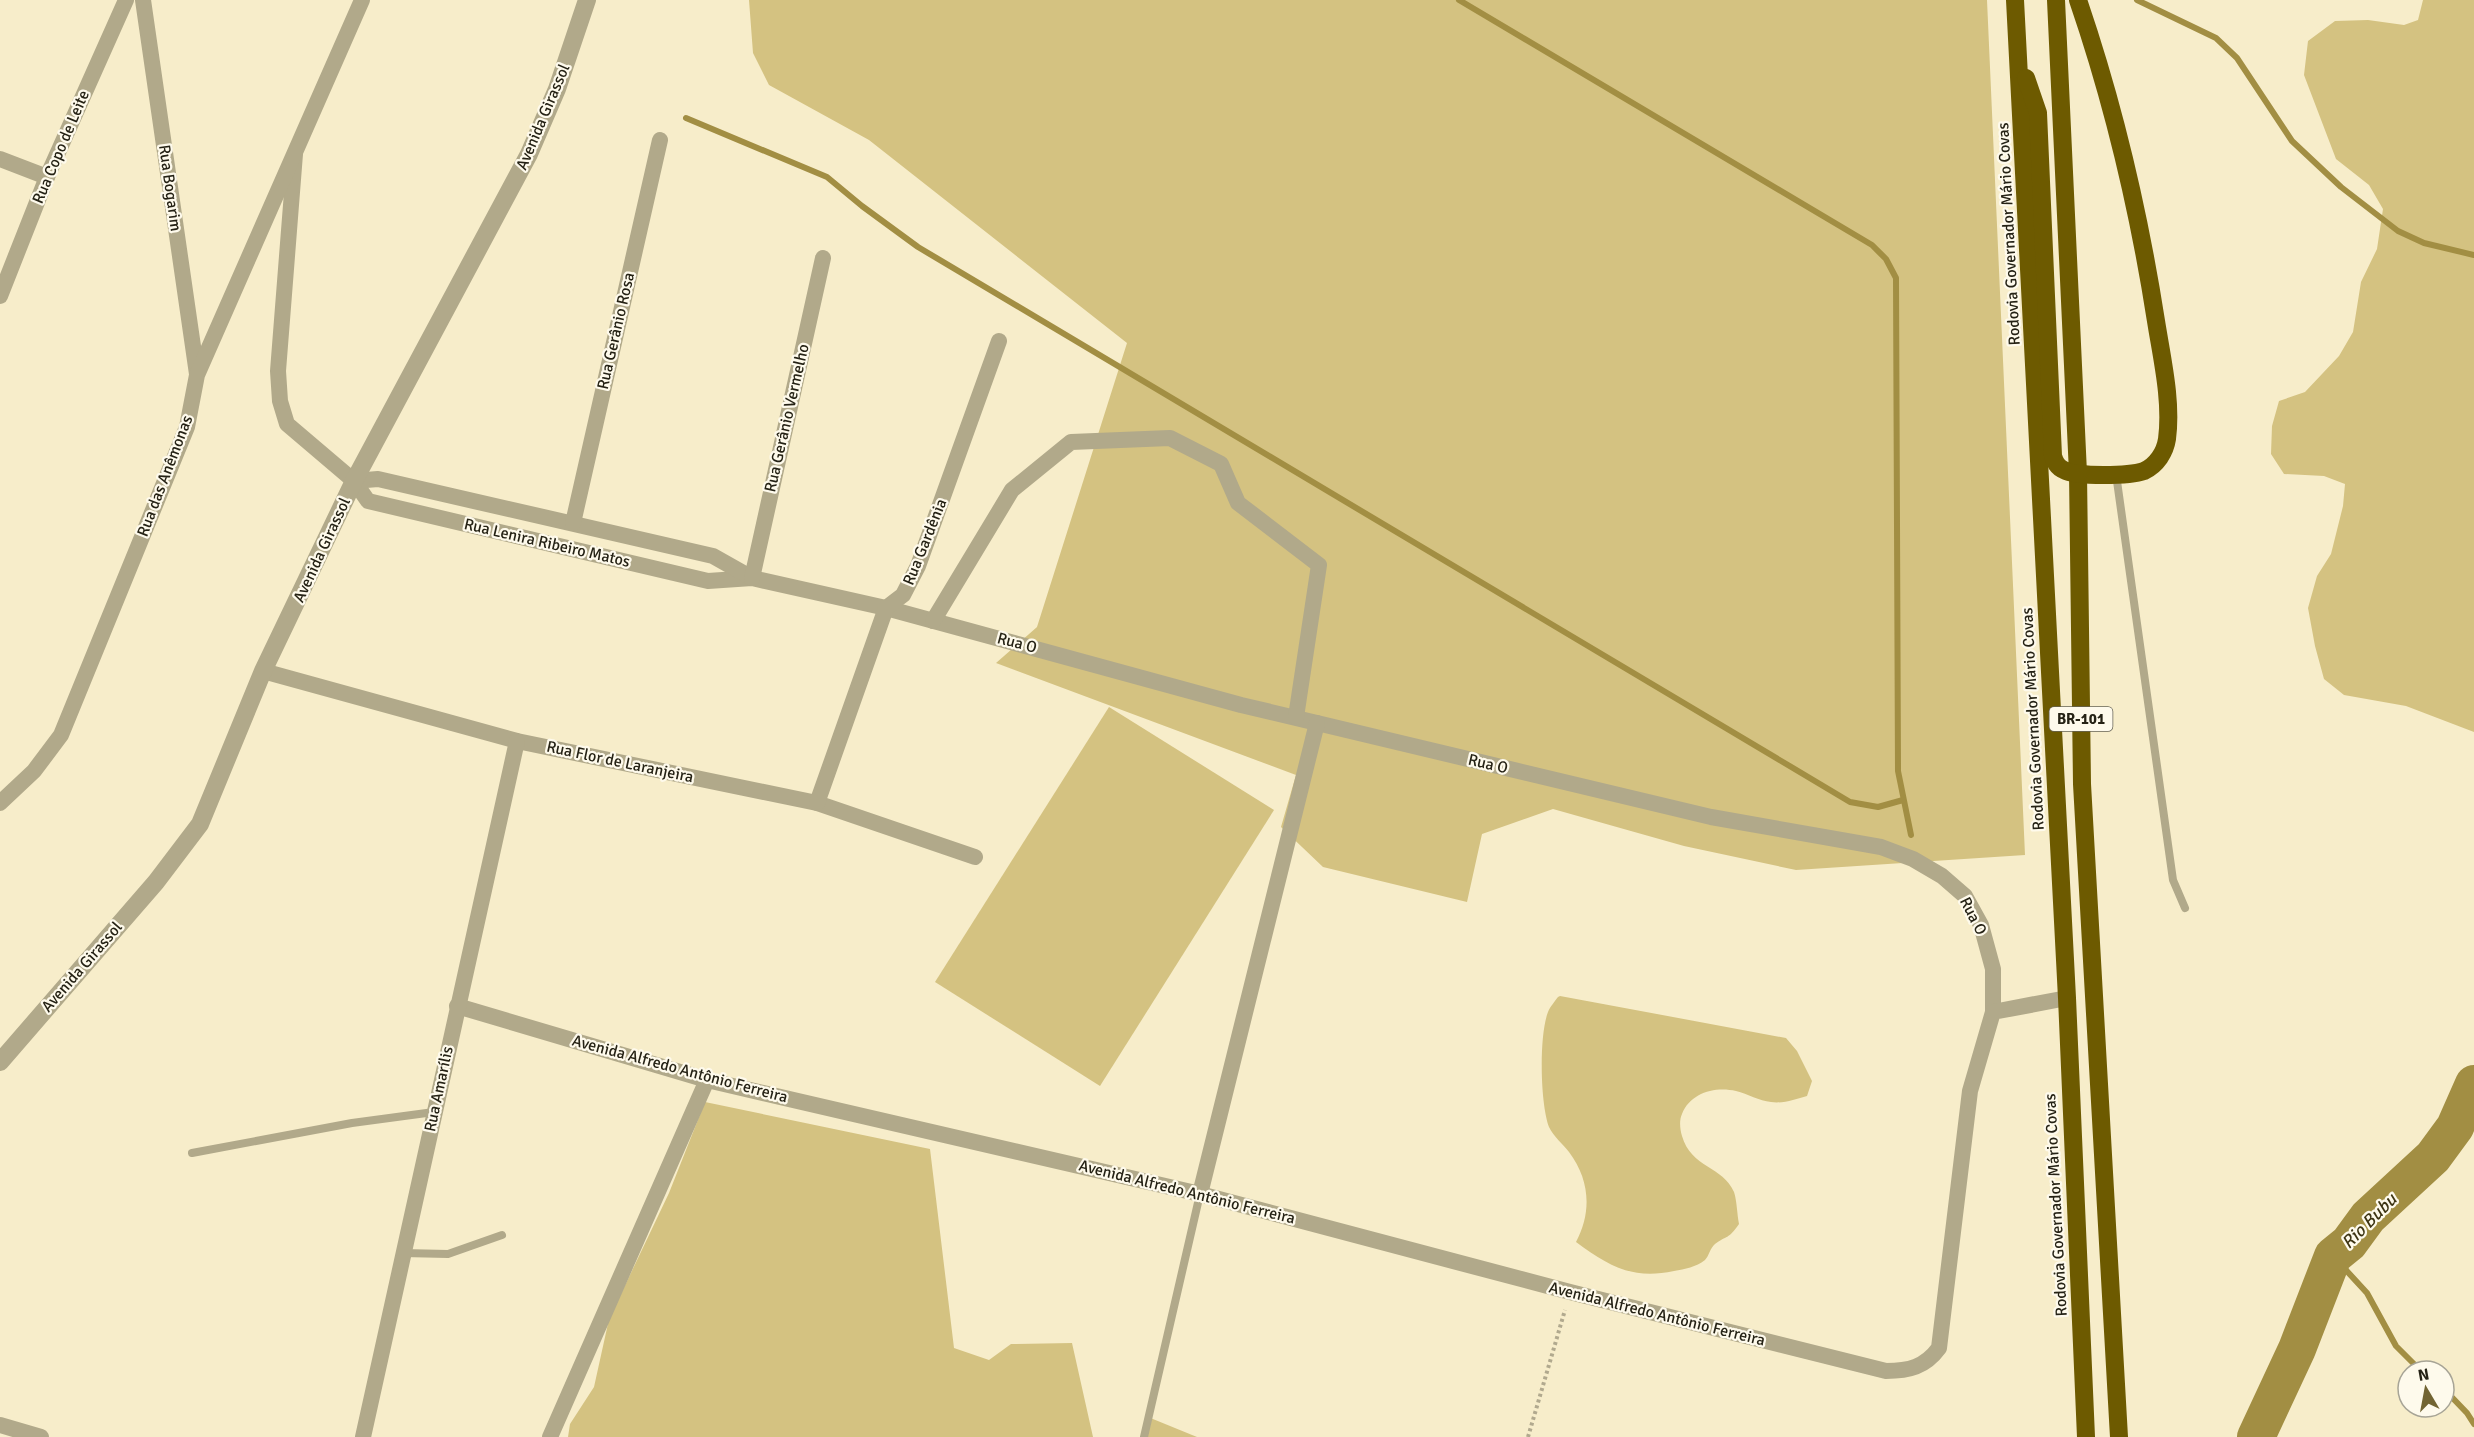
<svg xmlns="http://www.w3.org/2000/svg" width="2474" height="1437" font-family="Signika,sans-serif">
<style>
.green{fill:#d4c281}
.lines{fill:none;stroke-linecap:round;stroke-linejoin:round}
.stream{stroke:#a28e43;stroke-width:6}
.river{stroke:#a28e43;stroke-width:38}
.path{stroke:#b1a98e;stroke-width:4;stroke-dasharray:3 3;stroke-linecap:butt}
.service{stroke:#b1a98a;stroke-width:8}
.minor{stroke:#b1a98a;stroke-width:16}
.tertiary{stroke:#b1a98a;stroke-width:18}
.motorway{stroke:#6d5a00;stroke-width:18}
.labels{text-anchor:middle;dominant-baseline:central;stroke-width:4.5;stroke-linejoin:round;paint-order:stroke}
.shield{fill:#fefaec;stroke:#666356;stroke-width:1.5}
.shield-label{font-size:15px;font-weight:bold;fill:#252215}
.street-label{font-size:16px;fill:#252215;stroke:#fefaec}
.water-label{font-size:18px;font-style:italic;fill:#3d3413;stroke:#fefaec}
</style>
<rect width="100%" height="100%" fill="#f7edca"/>
<g class="green">
<polygon points="749,0 1987,0 2025,855 1796,870 1684,846 1553,809 1482,834 1467,902 1323,867 1281,827 1296,775 996,663 1037,627 1127,343 869,140 769,85 753,53"/>
<polygon points="2423,0 2474,0 2474,732 2406,706 2344,695 2324,679 2315,646 2308,608 2317,576 2331,554 2343,506 2345,484 2324,476 2284,474 2271,454 2272,426 2279,401 2305,392 2339,356 2353,332 2361,282 2377,249 2383,209 2369,185 2336,159 2304,75 2308,41 2335,21 2368,20 2404,25 2418,20"/>
<polygon points="1109,707 1274,810 1100,1086 935,982"/>
<path d="M1560,996L1786,1038L1797,1051L1812,1081L1807,1096C1796,1099 1783,1104 1771,1102C1759,1101 1748,1094 1736,1091C1715,1086 1690,1093 1682,1114C1679,1120 1680,1130 1682,1136C1691,1168 1723,1166 1734,1192C1737,1201 1737,1214 1739,1224C1728,1240 1727,1235 1715,1244C1710,1248 1709,1256 1705,1260C1696,1267 1685,1269 1674,1271C1632,1280 1609,1266 1576,1242C1592,1212 1590,1180 1569,1152C1563,1144 1553,1136 1549,1127C1540,1103 1539,1035 1548,1012C1550,1007 1555,1001 1558,997Z"/>
<polygon points="705,1102 930,1149 954,1348 989,1360 1011,1344 1072,1343 1093,1437 568,1437 570,1424 594,1387 609,1319 669,1193"/>
<polygon points="1148,1417 1197,1437 1144,1437"/>
</g>
<g class="lines">
<g class="stream">
<polyline points="1459,0 1872,245 1886,259 1896,278 1898,771 1911,835"/>
<polyline points="2137,0 2216,38 2237,58 2292,141 2341,187 2398,231 2424,243 2474,255"/>
<polyline points="686,118 827,177 862,206 918,247 1850,802 1878,807 1903,800"/>
<polyline points="2333,1256 2367,1293 2396,1346 2421,1371"/>
<polyline points="2444,1389 2467,1413 2474,1424"/>
</g>
<polyline class="river" points="2256,1437 2297,1349 2333,1256 2349,1243 2368,1217 2433,1157 2455,1127 2474,1084"/>
<polyline class="path" points="1528,1437 1565,1310"/>
<g class="service">
<polyline points="2116,474 2173,880 2185,908"/>
<polyline points="192,1153 352,1123 434,1112"/>
<polyline points="403,1253 448,1254 502,1235"/>
<polyline points="1144,1437 1200,1194"/>
</g>
<g class="minor">
<polyline points="143,0 197,374"/>
<polyline points="295,154 278,371 280,401 287,424 354,481 368,501 708,581 752,578 886,608 1241,705 1317,723 1711,817 1881,847 1913,859 1942,876 1965,896 1981,925 1993,969 1993,1012"/>
<polyline points="0,159 47,177"/>
<polyline points="0,296 47,177 126,0"/>
<polyline points="354,481 378,479 713,556 752,578"/>
<polyline points="573,523 660,140"/>
<polyline points="752,578 823,258"/>
<polyline points="933,621 1012,490 1071,442 1170,438 1221,464 1238,503 1319,565 1296,717"/>
<polyline points="263,671 517,741 817,803 975,857"/>
<polyline points="0,803 34,771 61,735 187,427 197,375 362,0"/>
<polyline points="817,803 886,608 903,595 918,566 999,341"/>
<path d="M457,1006L707,1080L1200,1194L1570,1292L1886,1371C1909,1371 1925,1367 1939,1348L1970,1091L1993,1012L2067,998"/>
<polyline points="1200,1194 1317,723"/>
<polyline points="0,1425 41,1437"/>
<polyline points="363,1437 517,741"/>
<polyline points="550,1437 707,1080"/>
</g>
<polyline class="tertiary" points="0,1062 156,882 200,824 263,671 354,481 529,154 557,89 587,0"/>
<g class="motorway">
<polyline points="2015,0 2067,998 2086,1437"/>
<polyline points="2056,0 2078,473 2082,784 2119,1437"/>
<path d="M2026,78L2038,113L2053,456C2055,462 2057,467 2064,470C2077,477 2130,476 2144,471C2157,465 2165,452 2167,439C2172,401 2162,359 2156,321C2139,212 2114,105 2078,0"/>
</g>
</g>
<g class="labels">
<rect class="shield" x="2049.5" y="707" width="63" height="24" rx="4.5"/>
<g class="shield-label">
<text x="2081" y="719">BR-101</text>
</g>
<g class="street-label">
<text transform="translate(543 117) rotate(-67)">Avenida Girassol</text>
<text transform="translate(61 147) rotate(-67)">Rua Copo de Leite</text>
<text transform="translate(170 188) rotate(82)">Rua Bogarim</text>
<text transform="translate(2009 234) rotate(-93)">Rodovia Governador Mário Covas</text>
<text transform="translate(616 331) rotate(-77)">Rua Gerânio Rosa</text>
<text transform="translate(787 418) rotate(-77)">Rua Gerânio Vermelho</text>
<text transform="translate(165 476) rotate(-69)">Rua das Anêmonas</text>
<text transform="translate(925 542) rotate(-68)">Rua Gardênia</text>
<text transform="translate(547 543) rotate(13)">Rua Lenira Ribeiro Matos</text>
<text transform="translate(322 550) rotate(-65)">Avenida Girassol</text>
<text transform="translate(1017 643) rotate(15)">Rua O</text>
<text transform="translate(2033 719) rotate(-93)">Rodovia Governador Mário Covas</text>
<text transform="translate(620 762) rotate(12)">Rua Flor de Laranjeira</text>
<text transform="translate(1488 764) rotate(13)">Rua O</text>
<text transform="translate(1973 916) rotate(63)">Rua O</text>
<text transform="translate(82 967) rotate(-49)">Avenida Girassol</text>
<text transform="translate(680 1069) rotate(15)">Avenida Alfredo Antônio Ferreira</text>
<text transform="translate(439 1089) rotate(-78)">Rua Amarílis</text>
<text transform="translate(1187 1192) rotate(14)">Avenida Alfredo Antônio Ferreira</text>
<text transform="translate(2056 1205) rotate(-93)">Rodovia Governador Mário Covas</text>
<text transform="translate(1657 1314) rotate(14)">Avenida Alfredo Antônio Ferreira</text>
</g>
<g class="water-label">
<text transform="translate(2369 1221) rotate(-45)">Rio Bubu</text>
</g>
</g>
<g transform="translate(2426 1389) rotate(350)"><circle r="28" fill="#fefaec" stroke="#a7a496" stroke-width="1.5"/>
<path d="M0-4.5L10 22L0 15L-10 22Z" fill="#726432"/>
<text y="-9" font-size="16" font-weight="bold" text-anchor="middle" fill="#252215">N</text>
</g>
</svg>
